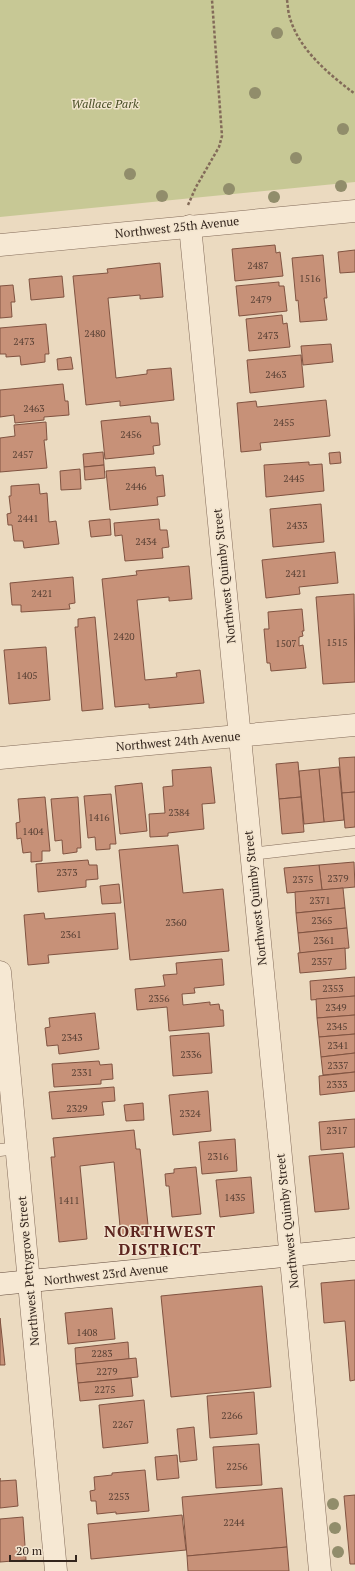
<svg xmlns="http://www.w3.org/2000/svg" width="355" height="1571" font-family="'PT Serif',serif">
<style>
.green{fill:#c7c895}
.building{fill:#c79178;stroke:#805341}
.lines{fill:none;stroke-linecap:round;stroke-linejoin:round}
.service-casing{stroke:#836b59;stroke-width:13}
.minor-casing{stroke:#836b59;stroke-width:23}
.tertiary-casing{stroke:#836b59;stroke-width:23}
.secondary-casing{stroke:#644c3d;stroke-width:23}
.path{stroke:#836b59;stroke-width:2.5;stroke-dasharray:3 2;stroke-linecap:butt}
.service{stroke:#f6e8d3;stroke-width:12}
.minor{stroke:#f6e8d3;stroke-width:22}
.tertiary{stroke:#f6e8d3;stroke-width:22}
.secondary{stroke:#f6e8d3;stroke-width:22}
.tree{fill:#918d6b}
.labels{text-anchor:middle;dominant-baseline:central;stroke-width:3;stroke-linejoin:round;paint-order:stroke}
.number-label{font-size:10px;fill:#584034}
.park-label{font-size:12px;font-style:italic;fill:#484e25;stroke:#f3e5cf}
.street-label{font-size:12px;fill:#33251d;stroke:#f3e5cf}
.district-label{font-size:16px;font-weight:bold;letter-spacing:1px;fill:#5d251f;stroke:#f3e5cf}
</style>
<rect width="100%" height="100%" fill="#ebdac0"/>
<polygon class="green" points="0,0 355,0 355,182 0,217"/>
<g class="building">
<polygon points="275,245 276,253 280,252 283,276 235,281 232,249"/>
<polygon points="355,250 355,272 340,273 338,252"/>
<polygon points="323,255 327,298 324,298 327,320 300,322 298,300 296,301 292,258"/>
<polygon points="160,263 163,297 140,299 140,295 108,298 116,378 147,374 147,370 171,368 174,400 120,406 120,401 86,405 73,276 108,273 107,269"/>
<polygon points="62,276 64,297 31,300 29,279"/>
<polygon points="279,282 279,286 284,286 287,311 239,316 236,286"/>
<polygon points="13,285 15,302 11,302 12,317 0,318 0,286"/>
<polygon points="282,315 283,324 287,323 290,347 249,351 246,319"/>
<polygon points="46,324 49,354 45,354 45,362 21,365 20,356 6,357 6,354 0,354 0,328"/>
<polygon points="331,344 333,362 303,365 301,346"/>
<polygon points="301,355 304,387 250,393 247,360"/>
<polygon points="71,357 73,369 58,370 57,359"/>
<polygon points="63,384 65,401 68,401 69,415 44,417 44,420 15,423 14,415 0,417 0,390"/>
<polygon points="326,400 330,436 260,443 261,450 241,452 237,403 256,401 257,407"/>
<polygon points="150,416 151,423 158,423 160,445 153,446 154,454 105,459 101,421"/>
<polygon points="46,422 47,440 44,440 47,468 0,472 0,438 15,436 14,425"/>
<polygon points="103,452 104,465 84,467 83,454"/>
<polygon points="340,452 341,463 330,464 329,453"/>
<polygon points="309,462 309,465 322,464 324,491 266,497 264,465"/>
<polygon points="104,465 105,478 85,480 84,467"/>
<polygon points="155,467 156,476 163,475 165,496 157,497 158,505 110,510 106,471"/>
<polygon points="80,469 81,489 61,490 60,471"/>
<polygon points="39,484 40,494 47,493 49,522 56,521 59,544 24,548 23,541 14,541 12,525 8,525 7,514 11,513 9,496 11,496 11,486"/>
<polygon points="321,504 324,542 273,547 270,509"/>
<polygon points="110,519 111,535 91,537 89,521"/>
<polygon points="159,519 160,530 167,530 169,547 162,548 163,558 125,561 122,535 115,536 114,523"/>
<polygon points="335,552 338,583 299,587 300,594 266,598 262,560"/>
<polygon points="189,566 192,599 169,601 169,597 137,600 145,680 177,677 176,673 200,670 204,703 149,708 149,704 115,707 102,579 137,575 136,571"/>
<polygon points="73,577 75,603 69,604 70,609 21,612 21,605 12,605 10,583"/>
<polygon points="354,594 355,682 323,684 316,597"/>
<polygon points="302,609 304,631 302,631 303,636 299,637 299,646 303,645 306,668 271,671 270,663 267,663 264,629 269,629 268,612"/>
<polygon points="95,617 103,709 82,711 75,627 78,627 78,619"/>
<polygon points="46,647 50,700 9,704 4,650"/>
<polygon points="355,757 355,792 342,793 339,758"/>
<polygon points="298,762 301,797 279,799 276,764"/>
<polygon points="211,767 215,803 202,804 204,829 168,833 168,836 150,837 149,814 165,813 163,787 173,786 172,770"/>
<polygon points="339,767 344,820 324,822 319,769"/>
<polygon points="319,769 324,822 304,824 299,771"/>
<polygon points="142,783 147,831 120,834 115,786"/>
<polygon points="355,792 355,827 345,828 342,793"/>
<polygon points="111,794 116,844 110,844 110,849 96,850 95,837 88,838 84,796"/>
<polygon points="45,797 50,851 42,851 42,861 31,862 31,852 23,853 21,838 17,839 16,823 20,822 18,799"/>
<polygon points="78,797 81,848 77,848 77,852 63,854 62,840 55,841 51,799"/>
<polygon points="301,797 304,832 282,834 279,799"/>
<polygon points="178,845 183,893 223,889 229,951 130,960 119,850"/>
<polygon points="88,860 89,865 97,865 98,879 86,880 86,887 38,892 36,864"/>
<polygon points="354,862 355,887 322,890 319,865"/>
<polygon points="319,865 322,890 287,893 284,868"/>
<polygon points="119,884 121,903 102,904 100,886"/>
<polygon points="343,888 345,908 296,913 295,892"/>
<polygon points="345,908 347,928 298,933 296,913"/>
<polygon points="44,913 45,919 115,913 118,949 48,955 49,963 28,965 24,915"/>
<polygon points="347,928 349,948 300,953 298,933"/>
<polygon points="345,948 346,969 300,973 298,953"/>
<polygon points="222,959 224,985 194,988 195,993 182,994 183,1005 210,1002 210,1005 219,1004 220,1010 223,1010 224,1026 169,1031 167,1007 137,1010 135,989 165,986 163,975 177,974 176,963"/>
<polygon points="355,977 355,996 311,1000 310,981"/>
<polygon points="355,996 355,1015 317,1018 316,999"/>
<polygon points="95,1013 99,1049 59,1054 58,1045 47,1046 45,1028 50,1027 49,1018"/>
<polygon points="355,1015 355,1034 319,1037 317,1018"/>
<polygon points="209,1033 212,1073 173,1076 170,1036"/>
<polygon points="355,1034 355,1053 321,1057 319,1037"/>
<polygon points="355,1053 355,1072 323,1075 321,1057"/>
<polygon points="99,1061 100,1065 112,1064 113,1079 101,1080 101,1084 54,1087 52,1064"/>
<polygon points="355,1072 355,1091 320,1095 319,1076"/>
<polygon points="114,1087 115,1101 102,1102 104,1115 52,1119 49,1092"/>
<polygon points="208,1091 211,1131 173,1135 169,1095"/>
<polygon points="143,1103 144,1120 126,1121 124,1105"/>
<polygon points="355,1119 355,1147 321,1150 319,1122"/>
<polygon points="134,1130 136,1149 140,1149 149,1234 121,1237 114,1162 80,1166 87,1239 59,1242 51,1157 55,1157 53,1138"/>
<polygon points="235,1139 237,1171 202,1174 199,1142"/>
<polygon points="343,1153 349,1209 315,1212 309,1156"/>
<polygon points="196,1167 201,1214 172,1217 169,1186 166,1186 165,1174 174,1173 174,1169"/>
<polygon points="251,1177 254,1213 220,1217 216,1180"/>
<polygon points="355,1280 355,1380 350,1381 345,1321 324,1323 321,1283"/>
<polygon points="262,1286 271,1387 171,1397 161,1296"/>
<polygon points="112,1308 115,1339 68,1344 65,1313"/>
<polygon points="0,1318 5,1365 0,1365"/>
<polygon points="128,1342 129,1359 76,1364 75,1348"/>
<polygon points="136,1358 138,1377 78,1383 76,1364"/>
<polygon points="131,1378 133,1396 80,1401 78,1383"/>
<polygon points="254,1392 257,1434 210,1438 207,1396"/>
<polygon points="144,1400 148,1443 103,1448 99,1405"/>
<polygon points="194,1427 197,1460 180,1462 177,1429"/>
<polygon points="259,1444 262,1485 216,1488 213,1447"/>
<polygon points="177,1455 179,1478 157,1480 155,1457"/>
<polygon points="145,1470 149,1511 116,1514 116,1512 97,1514 96,1501 91,1501 90,1491 95,1490 94,1477 112,1475 112,1473"/>
<polygon points="0,1478 0,1481 16,1480 18,1506 0,1508"/>
<polygon points="282,1488 287,1547 187,1556 182,1497"/>
<polygon points="355,1495 355,1564 350,1564 344,1496"/>
<polygon points="182,1515 186,1550 91,1559 88,1524"/>
<polygon points="23,1517 26,1560 0,1562 0,1519"/>
<polygon points="287,1547 289,1571 188,1571 187,1556"/>
</g>
<g class="lines">
<g class="service-casing">
<g id="service">
<polyline points="251,854 355,842"/>
<polyline points="0,1150 17,1148"/>
</g>
</g>
<g class="minor-casing">
<g id="minor">
<polyline points="190,226 293,1280 320,1571"/>
<polyline points="0,758 355,725"/>
<polyline points="0,972 56,1571"/>
</g>
</g>
<g class="tertiary-casing">
<polyline id="tertiary" points="0,245 355,211"/>
</g>
<g class="secondary-casing">
<polyline id="secondary" points="0,1284 355,1249"/>
</g>
<g class="path">
<path d="M287,0C288,6 288,13 290,18C299,50 330,75 355,94"/>
<polyline points="188,205 196,187 219,147 222,136 212,0"/>
</g>
<use href="#service" class="service"/>
<use href="#minor" class="minor"/>
<use href="#tertiary" class="tertiary"/>
<use href="#secondary" class="secondary"/>
</g>
<g class="tree">
<circle cx="277" cy="33" r="6"/>
<circle cx="255" cy="93" r="6"/>
<circle cx="343" cy="129" r="6"/>
<circle cx="296" cy="158" r="6"/>
<circle cx="130" cy="174" r="6"/>
<circle cx="341" cy="186" r="6"/>
<circle cx="229" cy="189" r="6"/>
<circle cx="162" cy="196" r="6"/>
<circle cx="274" cy="197" r="6"/>
<circle cx="333" cy="1504" r="6"/>
<circle cx="335" cy="1528" r="6"/>
<circle cx="338" cy="1552" r="6"/>
</g>
<g class="labels">
<g class="number-label">
<text x="258" y="265">2487</text>
<text x="310" y="278">1516</text>
<text x="261" y="299">2479</text>
<text x="95" y="333">2480</text>
<text x="268" y="335">2473</text>
<text x="24" y="341">2473</text>
<text x="276" y="374">2463</text>
<text x="34" y="408">2463</text>
<text x="284" y="422">2455</text>
<text x="131" y="434">2456</text>
<text x="23" y="454">2457</text>
<text x="294" y="478">2445</text>
<text x="136" y="486">2446</text>
<text x="28" y="518">2441</text>
<text x="297" y="525">2433</text>
<text x="146" y="541">2434</text>
<text x="296" y="573">2421</text>
<text x="42" y="593">2421</text>
<text x="124" y="636">2420</text>
<text x="337" y="642">1515</text>
<text x="286" y="643">1507</text>
<text x="27" y="675">1405</text>
<text x="179" y="812">2384</text>
<text x="99" y="817">1416</text>
<text x="33" y="831">1404</text>
<text x="67" y="872">2373</text>
<text x="338" y="878">2379</text>
<text x="303" y="879">2375</text>
<text x="320" y="900">2371</text>
<text x="322" y="920">2365</text>
<text x="176" y="922">2360</text>
<text x="71" y="934">2361</text>
<text x="324" y="940">2361</text>
<text x="322" y="961">2357</text>
<text x="333" y="988">2353</text>
<text x="159" y="998">2356</text>
<text x="336" y="1007">2349</text>
<text x="337" y="1026">2345</text>
<text x="72" y="1037">2343</text>
<text x="338" y="1045">2341</text>
<text x="191" y="1054">2336</text>
<text x="338" y="1065">2337</text>
<text x="82" y="1072">2331</text>
<text x="337" y="1084">2333</text>
<text x="77" y="1108">2329</text>
<text x="190" y="1113">2324</text>
<text x="337" y="1130">2317</text>
<text x="218" y="1156">2316</text>
<text x="235" y="1197">1435</text>
<text x="69" y="1200">1411</text>
<text x="87" y="1332">1408</text>
<text x="102" y="1353">2283</text>
<text x="107" y="1371">2279</text>
<text x="105" y="1389">2275</text>
<text x="232" y="1415">2266</text>
<text x="123" y="1424">2267</text>
<text x="237" y="1466">2256</text>
<text x="119" y="1496">2253</text>
<text x="234" y="1522">2244</text>
</g>
<g class="park-label">
<text x="105" y="103">Wallace Park</text>
</g>
<g class="street-label">
<text transform="translate(177 227) rotate(-6)">Northwest 25th Avenue</text>
<text transform="translate(224 576) rotate(-96)">Northwest Quimby Street</text>
<text transform="translate(178 741) rotate(-5)">Northwest 24th Avenue</text>
<text transform="translate(255 898) rotate(-96)">Northwest Quimby Street</text>
<text transform="translate(287 1221) rotate(-96)">Northwest Quimby Street</text>
<text transform="translate(28 1271) rotate(-95)">Northwest Pettygrove Street</text>
<text transform="translate(106 1274) rotate(-6)">Northwest 23rd Avenue</text>
</g>
<g class="district-label">
<text x="160" y="1231">NORTHWEST<tspan x="160" dy="18">DISTRICT</tspan></text>
</g>
</g>
<path d="M10 1555v6h66v-6" fill="none" stroke="#33251d" stroke-width="2"/>
<text x="16" y="1555" font-size="12" fill="#33251d" stroke="#f3e5cf" stroke-width="3" paint-order="stroke">20 m</text>
</svg>
